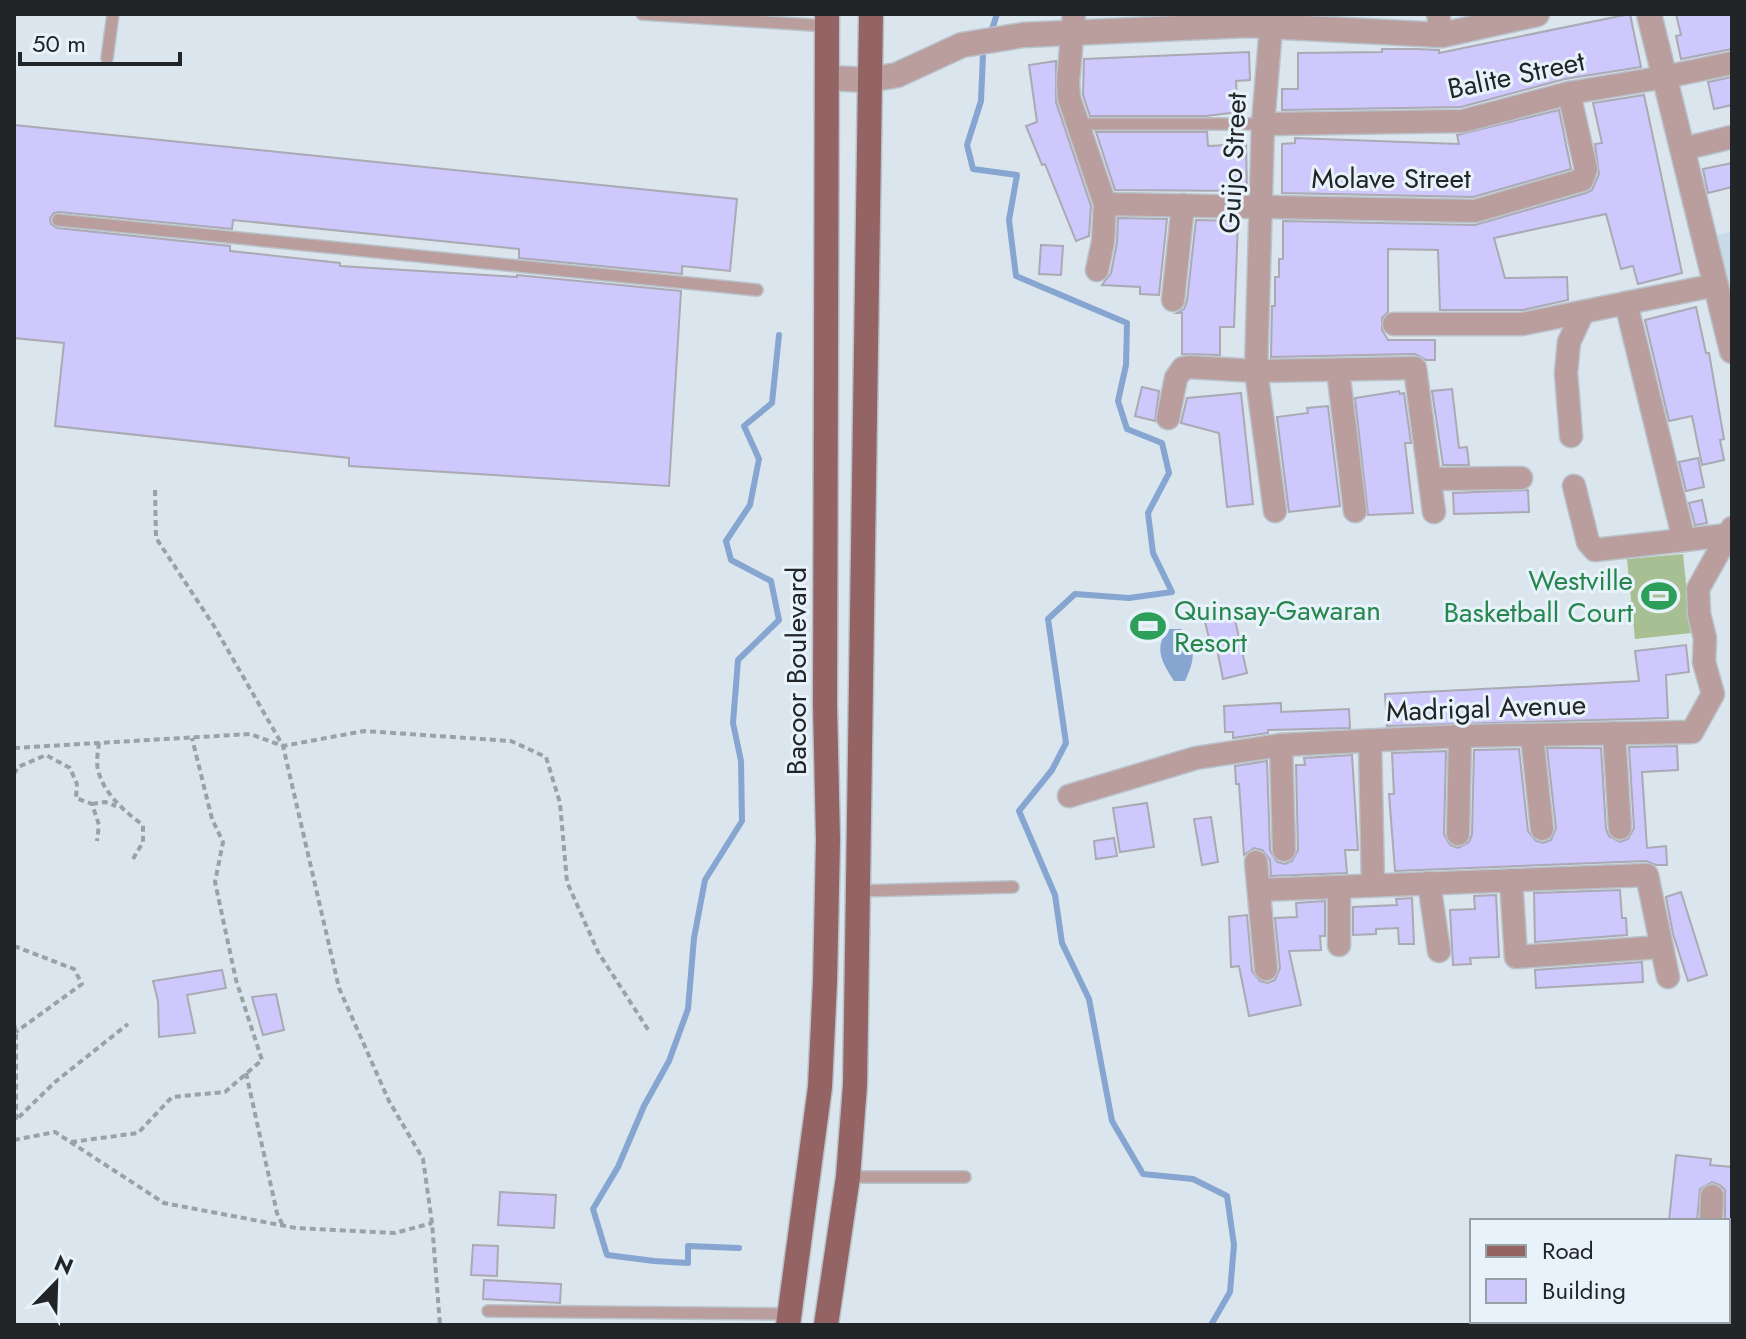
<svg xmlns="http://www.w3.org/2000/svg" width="1746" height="1339" font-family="Jost,sans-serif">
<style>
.built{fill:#c9dbe8}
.green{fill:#a8be93}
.water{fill:#86a5d0}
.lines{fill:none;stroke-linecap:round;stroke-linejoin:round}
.stream{stroke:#86a5d0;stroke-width:6}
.building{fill:#cec8fc;stroke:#aaa9b4;stroke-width:2}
.service-casing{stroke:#b9c2ca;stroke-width:14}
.minor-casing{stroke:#b9c2ca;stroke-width:25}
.tertiary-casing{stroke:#b9c2ca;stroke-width:27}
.primary-casing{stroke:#b9c2ca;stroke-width:27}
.path{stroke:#99a2a8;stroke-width:4;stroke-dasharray:6 4;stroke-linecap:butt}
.service{stroke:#b99e9d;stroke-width:11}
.minor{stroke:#b99e9d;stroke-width:22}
.tertiary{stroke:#b99e9d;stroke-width:24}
.primary{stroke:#936463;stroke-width:24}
.labels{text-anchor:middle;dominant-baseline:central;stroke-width:6;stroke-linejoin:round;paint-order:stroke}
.street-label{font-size:28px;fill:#212528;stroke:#e7f2fa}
.leisure-label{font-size:28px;fill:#27864d;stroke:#e7f2fa;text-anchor:end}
</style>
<rect width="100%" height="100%" fill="#dae5ed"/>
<polygon class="built" points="1732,232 1732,303 1716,235"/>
<polygon class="green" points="1683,554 1691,633 1635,639 1627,559"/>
<path class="water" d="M1167,629H1181C1197,648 1195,660 1185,681H1174C1162,662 1154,650 1167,629Z"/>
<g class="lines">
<g class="stream">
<polyline points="991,32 997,14"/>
<polyline points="986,47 983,54 981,101 967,145 973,169 1017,175 1009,220 1016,276 1127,323 1126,365 1118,401 1127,429 1162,443 1169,473 1148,513 1153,553 1172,592 1129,598 1075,594 1048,619 1066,743 1052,770 1019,811 1055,895 1062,943 1089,999 1112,1121 1143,1174 1193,1179 1227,1196 1234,1245 1230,1292 1211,1325"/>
<polyline points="739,1248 688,1246 688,1263 654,1261 607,1255 593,1209 618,1167 644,1106 669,1061 688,1009 694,938 705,880 742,821 741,761 733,723 738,660 779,620 771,581 731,560 726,541 750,505 759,459 744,426 772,403 779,335"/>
</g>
</g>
<g class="building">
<polygon points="1630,14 1641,67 1565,79 1461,107 1282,110 1282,89 1298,89 1298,53 1382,52 1382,49 1416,49 1439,50 1439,53"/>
<polygon points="1676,14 1732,14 1732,49 1681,59 1676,36 1681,35"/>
<polygon points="1249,52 1250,80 1236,81 1238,112 1206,116 1090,116 1083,95 1084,59"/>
<polygon points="1056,61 1056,102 1091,206 1089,236 1076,241 1045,164 1042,165 1026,126 1037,122 1029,65"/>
<polygon points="1732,77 1732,105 1714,109 1708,82"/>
<polygon points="1644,95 1682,273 1638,284 1633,266 1621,269 1606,214 1494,238 1505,278 1567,277 1568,300 1523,310 1440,310 1438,250 1388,249 1388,312 1382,318 1382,330 1388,340 1435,340 1435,360 1426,360 1415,354 1271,357 1272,306 1275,306 1275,277 1279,277 1279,259 1283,259 1283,221 1475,225 1586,193 1592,190 1599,174 1595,144 1602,143 1593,103"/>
<polygon points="1559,110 1571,169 1473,197 1282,193 1282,144 1295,143 1295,138 1459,144 1457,135"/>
<polygon points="14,125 737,199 730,271 682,266 682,274 519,258 519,249 233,220 232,229 59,212 54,213 50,218 51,224 57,228 230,246 230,251 340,263 340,266 517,277 517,275 681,291 669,486 349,466 349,458 55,426 64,343 14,338"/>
<polygon points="1096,132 1207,132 1208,146 1246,144 1247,191 1115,190"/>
<polygon points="1732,163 1732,187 1708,193 1703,169"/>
<polygon points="1118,218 1167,219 1159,295 1140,294 1140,287 1102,285 1111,273 1117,243"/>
<polygon points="1196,220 1238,221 1234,327 1220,327 1220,355 1182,354 1182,313 1177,313 1184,309 1187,301"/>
<polygon points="1041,245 1063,246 1061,275 1039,274"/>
<polygon points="1696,307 1706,353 1709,353 1724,439 1720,440 1724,460 1702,465 1692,416 1669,421 1645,320"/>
<polygon points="1142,387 1159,391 1155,421 1135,416"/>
<polygon points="1452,389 1459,448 1467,447 1469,465 1443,465 1432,391"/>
<polygon points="1399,391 1400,394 1404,393 1411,443 1405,443 1413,513 1368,515 1355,398"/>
<polygon points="1241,393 1253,504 1227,507 1219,433 1181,423 1187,398"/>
<polygon points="1328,406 1340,506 1289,512 1277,417 1308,413 1307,408"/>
<polygon points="1698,458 1704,487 1686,491 1679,462"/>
<polygon points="1528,490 1529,512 1454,514 1453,493"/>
<polygon points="1702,500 1707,523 1695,525 1689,503"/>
<polygon points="1233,611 1247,673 1223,679 1217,649 1212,650 1204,618"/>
<polygon points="1686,645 1689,672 1666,675 1668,718 1387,726 1385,694 1639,681 1635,651"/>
<polygon points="1281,703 1281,712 1349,709 1350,728 1268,730 1268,733 1233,738 1233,732 1225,732 1224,706"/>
<polygon points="1677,746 1678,770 1642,772 1647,848 1666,846 1667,865 1656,865 1646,861 1395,871 1389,794 1394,794 1392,753 1446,751 1444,834 1450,845 1458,848 1469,842 1472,835 1474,750 1519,749 1528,831 1536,841 1543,843 1551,840 1556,828 1547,748 1601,748 1606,829 1609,836 1620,842 1628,839 1634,828 1629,747"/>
<polygon points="1352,755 1358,850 1345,850 1347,873 1271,876 1270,860 1262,850 1254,848 1244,855 1239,784 1236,784 1235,766 1267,761 1270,850 1277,862 1285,864 1292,861 1298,850 1296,765 1305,765 1304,758"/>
<polygon points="1147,803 1154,847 1120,852 1113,808"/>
<polygon points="1211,817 1218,862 1202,865 1194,819"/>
<polygon points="1114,838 1117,856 1096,859 1094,841"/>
<polygon points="1620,890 1622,918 1626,918 1627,935 1535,942 1534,893"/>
<polygon points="1681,892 1707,975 1688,981 1673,934 1666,897"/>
<polygon points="1496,895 1499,957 1470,958 1471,964 1453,965 1450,910 1475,909 1474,896"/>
<polygon points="1412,898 1414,944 1399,944 1398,928 1376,929 1376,934 1353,935 1353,907 1397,905 1396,899"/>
<polygon points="1325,901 1325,936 1320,936 1321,950 1289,951 1301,1005 1249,1016 1239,966 1231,967 1229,917 1247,915 1252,971 1260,981 1268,983 1275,980 1280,968 1275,918 1297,917 1296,903"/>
<polygon points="1642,962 1643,982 1536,988 1535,970"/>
<polygon points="222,970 226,988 187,995 195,1033 159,1037 158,1001 153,981"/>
<polygon points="276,994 284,1030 263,1035 252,997"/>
<polygon points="1676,1155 1711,1159 1710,1165 1732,1167 1732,1221 1725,1221 1725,1190 1720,1185 1712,1182 1700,1189 1697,1221 1669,1221"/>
<polygon points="500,1192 556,1195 554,1228 498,1225"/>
<polygon points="473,1245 498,1246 497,1276 471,1275"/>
<polygon points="484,1280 561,1284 560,1303 483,1299"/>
</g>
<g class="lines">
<g class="service-casing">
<g id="service">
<polyline points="642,14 827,26"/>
<polyline points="107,58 113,14"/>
<polyline points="1077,124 1263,124"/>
<polyline points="58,220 757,290"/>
<polyline points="858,891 1013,887"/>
<polyline points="848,1177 965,1177"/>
<polyline points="488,1311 790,1314"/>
</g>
</g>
<g class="minor-casing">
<g id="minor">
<polyline points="1074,14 1068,82 1069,98 1105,204 1103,242 1097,270"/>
<polyline points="1438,14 1442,35"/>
<polyline points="1271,27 1263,124 1256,371 1275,511"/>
<polyline points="1263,124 1463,121 1569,93 1665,77 1732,63"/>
<polyline points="1683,149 1732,137"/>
<polyline points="1105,204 1475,211 1582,180 1586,169 1569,93"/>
<polyline points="1173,300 1183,205"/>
<polyline points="1626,303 1684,540"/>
<polyline points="1394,324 1522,324 1716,285"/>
<polyline points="1338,370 1355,511"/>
<polyline points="1168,418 1176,378 1183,368 1189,367 1256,371 1415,368 1434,512"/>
<polyline points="1571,436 1566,373 1569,342 1583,312"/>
<polyline points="1430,479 1521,478"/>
<polyline points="1574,486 1588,542 1595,550 1728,535"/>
<polyline points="1614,733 1620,828"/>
<polyline points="1532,736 1542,829"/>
<polyline points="1370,742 1373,885"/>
<polyline points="1281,745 1284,850"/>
<polyline points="1069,796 1196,758 1281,745 1460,736 1692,732 1713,694 1704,662 1705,638 1699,614 1698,589 1732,528"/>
<polyline points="1458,834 1460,736"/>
<polyline points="1256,862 1266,969"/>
<polyline points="1511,880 1516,957 1662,947"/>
<polyline points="1429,883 1439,951"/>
<polyline points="1339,887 1339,945"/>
<polyline points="1259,890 1647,875 1668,977"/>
<polyline points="1711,1221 1712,1196"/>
<polyline points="1728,1291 1732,1291"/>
<polyline points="1706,1325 1706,1321"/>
</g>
</g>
<g class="tertiary-casing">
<g id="tertiary">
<polyline points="1649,14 1732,351"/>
<polyline points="1023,35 1247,25 1442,35 1537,14"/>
<polyline points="828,78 869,80 897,75 962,45 1017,36"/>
</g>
</g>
<g class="primary-casing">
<g id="primary">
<polyline points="788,1325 820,1087 825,982 828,840 825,704 827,14"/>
<polyline points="826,1325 848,1177 855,1085 871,14"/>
</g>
</g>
<g class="path">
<polyline points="155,490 156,538 214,626 283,746 339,988 389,1101 423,1159 432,1223 440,1325"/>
<path d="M99,743C98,751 96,762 98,770C104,794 124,811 143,825"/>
<polyline points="14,748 250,734 283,746 364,731 511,741 546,757 560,803 567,882 598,952 649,1031"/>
<polyline points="14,774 18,767 46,755 70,768 77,784 76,798 92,804 99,825 97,841"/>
<polyline points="92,804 105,802 116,806"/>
<polyline points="133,859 143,842 143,824"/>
<polyline points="14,946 74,969 82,984 16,1032"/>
<polyline points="14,1024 16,1032 16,1120 55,1082 128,1024"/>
<polyline points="246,1073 277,1213 283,1226"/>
<polyline points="14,1140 55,1132 164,1203 296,1228 395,1233 432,1223"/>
<polyline points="71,1142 138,1133 172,1097 225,1092 262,1060 236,980 215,882 223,842 212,819 192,738"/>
</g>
<use href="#service" class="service"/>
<use href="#minor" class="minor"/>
<use href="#tertiary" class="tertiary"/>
<use href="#primary" class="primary"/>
</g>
<defs>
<g id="stadium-bare" transform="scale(2.76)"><path d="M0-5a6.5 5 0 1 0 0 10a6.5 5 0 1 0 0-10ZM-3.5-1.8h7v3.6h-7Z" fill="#2e9e5b" stroke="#e7f2fa" stroke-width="2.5" paint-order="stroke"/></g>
</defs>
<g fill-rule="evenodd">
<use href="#stadium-bare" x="1659" y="596"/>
<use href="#stadium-bare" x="1148" y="626"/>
</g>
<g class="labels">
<g class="street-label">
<text transform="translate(1516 75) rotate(-12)">Balite Street</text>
<text transform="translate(1233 163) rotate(-87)">Guijo Street</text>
<text x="1391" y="178">Molave Street</text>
<text transform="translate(796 671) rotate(-90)">Bacoor Boulevard</text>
<text transform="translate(1486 708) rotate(-2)">Madrigal Avenue</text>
</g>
<g class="leisure-label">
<text x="1633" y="580">Westville<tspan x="1633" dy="32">Basketball Court</tspan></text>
<text x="1174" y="610" text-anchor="start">Quinsay-Gawaran<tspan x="1174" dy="32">Resort</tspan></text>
</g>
</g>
<rect width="1746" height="1339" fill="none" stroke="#212528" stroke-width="32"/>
<rect x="1470" y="1219" width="260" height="104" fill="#e7f2fa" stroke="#98a0a6" stroke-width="2"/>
<rect x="1486" y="1245" width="40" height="12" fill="#936463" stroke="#98a0a6" stroke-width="2"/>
<text x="1542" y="1259" font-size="24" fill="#212528">Road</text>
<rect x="1486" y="1279" width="40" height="24" fill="#cec8fc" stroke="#98a0a6" stroke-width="2"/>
<text x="1542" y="1299" font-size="24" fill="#212528">Building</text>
<g transform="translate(56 1283) rotate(23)" stroke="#e7f2fa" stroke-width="6" paint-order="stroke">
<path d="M0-6L14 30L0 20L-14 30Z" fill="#212528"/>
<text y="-12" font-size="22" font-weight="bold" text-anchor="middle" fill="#212528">N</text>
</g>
<path d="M20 52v12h160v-12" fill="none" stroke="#212528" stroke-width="4"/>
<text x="32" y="52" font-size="24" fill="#212528" stroke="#e7f2fa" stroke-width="6" paint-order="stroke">50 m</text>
</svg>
